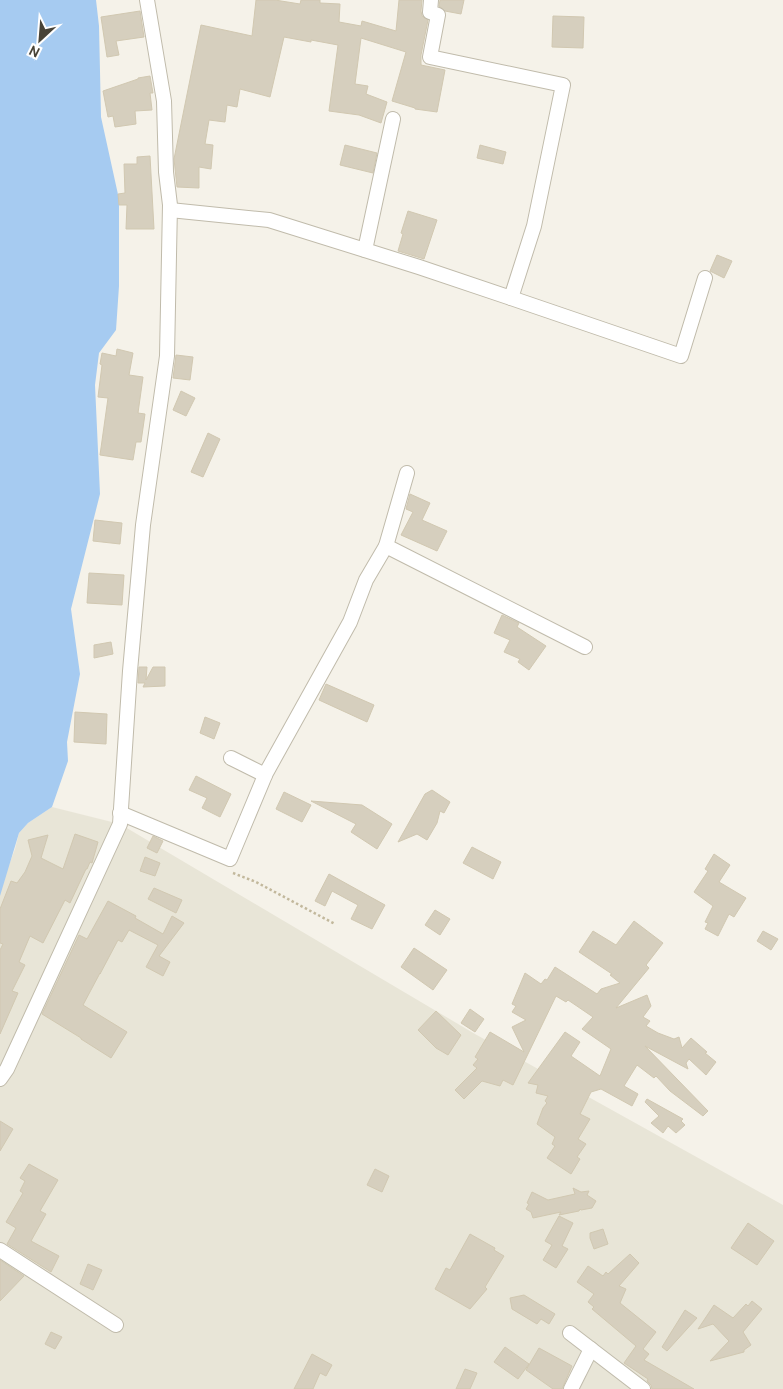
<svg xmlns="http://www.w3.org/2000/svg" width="783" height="1389" font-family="Cabin,sans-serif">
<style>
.residential{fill:#e8e5d7}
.water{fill:#a6cbf1}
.building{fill:#d6cfbe;stroke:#d1c8b1}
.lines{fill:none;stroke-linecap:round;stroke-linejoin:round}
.street-casing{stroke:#c0bbab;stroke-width:16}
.path{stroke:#c2b89c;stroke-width:2.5;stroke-dasharray:2.5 2.5;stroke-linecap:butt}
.street{stroke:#fff;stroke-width:14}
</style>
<rect width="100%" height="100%" fill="#f5f2e9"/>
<polygon class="residential" points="52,807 120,824 475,1034 783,1205 783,1389 0,1389 0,889 15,849 19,833 28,823"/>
<polygon class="water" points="0,0 96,0 99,26 101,117 119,199 119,286 116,330 99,353 95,385 100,494 71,609 80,674 67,742 68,761 52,807 28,823 19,833 0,896"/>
<g class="building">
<polygon points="256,0 275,0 300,4 301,0 320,0 320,3 340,4 339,22 361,26 362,21 396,31 399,0 422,0 421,11 422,16 428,20 421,55 421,65 445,70 437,112 415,109 415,108 392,101 406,52 361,38 355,84 368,86 366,94 387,102 381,123 359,115 329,111 338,45 311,40 311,42 284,37 270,97 240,89 237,107 227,105 225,122 209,120 205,144 213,145 211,169 199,167 199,188 177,187 174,159 201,25 252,36"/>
<polygon points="440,0 464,0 461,14 445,11 439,6"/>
<polygon points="140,11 144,37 116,41 119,55 107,57 101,17"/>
<polygon points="553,16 584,17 583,48 552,47"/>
<polygon points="150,76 153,93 150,93 152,110 135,111 136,124 115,127 113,116 108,117 103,91 138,79 138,78"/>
<polygon points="345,145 377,153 373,173 340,165"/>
<polygon points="480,145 506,152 503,164 477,158"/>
<polygon points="150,156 154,229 126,229 127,205 119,205 118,194 125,193 124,164 137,164 137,157"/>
<polygon points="408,211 437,220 424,259 398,251 403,234 401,233"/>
<polygon points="717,255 732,261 724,278 710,271"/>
<polygon points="117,349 133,353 129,375 143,377 138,413 145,414 141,442 136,442 133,460 100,455 108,398 98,397 102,365 100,364 102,353 116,356"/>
<polygon points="176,355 193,357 190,380 173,378"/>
<polygon points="181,391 195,398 186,416 173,410"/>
<polygon points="208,433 220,439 203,477 191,472"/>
<polygon points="410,494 430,503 422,520 447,531 437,551 401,535 413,512 406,509"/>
<polygon points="95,520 122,523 120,544 93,541"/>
<polygon points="89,573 124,575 122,605 87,603"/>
<polygon points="502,615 519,623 517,627 546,646 529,670 518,662 520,659 504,652 510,640 494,633"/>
<polygon points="111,642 113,654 94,658 94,645"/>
<polygon points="139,667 147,667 146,680 153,667 165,667 165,686 143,687 145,683 138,683"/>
<polygon points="326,684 374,705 367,722 319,700"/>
<polygon points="75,712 107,714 106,744 74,742"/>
<polygon points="205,717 220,723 214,739 200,733"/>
<polygon points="196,776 231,794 220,817 202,808 207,798 189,790"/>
<polygon points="432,790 450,802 444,813 440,811 437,823 427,840 417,834 398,842 425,794"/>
<polygon points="284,792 311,805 302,822 276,809"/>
<polygon points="311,801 362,805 392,824 377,849 351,832 356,824"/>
<polygon points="75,834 98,842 92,863 90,862 87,869 86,869 70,903 65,900 43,943 30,936 19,962 25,965 12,991 18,993 0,1034 0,950 3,944 0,943 0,909 11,881 17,883 25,872 32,856 28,840 48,835 41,858 63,869"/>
<polygon points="153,836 163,841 157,853 147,848"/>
<polygon points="472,847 501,862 493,879 463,863"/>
<polygon points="714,854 730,865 719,882 746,898 734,917 729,914 718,936 705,929 708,923 705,922 713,906 694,892 708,871 705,869"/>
<polygon points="145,857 160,863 155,876 140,871"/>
<polygon points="329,874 385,905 372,929 351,919 358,905 332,891 325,906 315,901"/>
<polygon points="154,888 182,900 176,913 148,899"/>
<polygon points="108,901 136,916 135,918 163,934 172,916 184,923 159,956 170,962 163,976 146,967 158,945 129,930 122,942 118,940 100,974 100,973 83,1005 127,1032 111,1058 81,1039 81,1038 42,1014 79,935 87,939"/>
<polygon points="435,910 450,919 440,935 425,925"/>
<polygon points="634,921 663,943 646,965 649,968 616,1008 647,995 651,1006 643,1017 650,1021 646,1026 658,1033 674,1039 679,1037 682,1048 691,1038 707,1052 705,1053 716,1062 706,1075 689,1059 686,1063 688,1069 645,1046 708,1111 703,1116 670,1091 656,1076 654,1078 637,1065 624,1086 638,1094 632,1106 601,1089 591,1092 580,1114 590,1119 578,1139 586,1144 577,1157 580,1159 571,1174 547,1158 555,1146 552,1144 555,1137 537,1124 543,1108 547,1103 545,1101 548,1096 536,1093 538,1085 528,1083 565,1032 580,1042 571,1056 600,1076 611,1049 582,1029 593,1017 568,1000 566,1002 556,996 513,1085 503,1080 500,1086 482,1081 464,1099 455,1090 477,1068 473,1065 478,1059 475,1057 490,1032 524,1052 512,1027 526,1020 512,1012 516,1006 512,1004 525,973 541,984 545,979 547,980 555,967 597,994 601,989 620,983 610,975 612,974 579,952 593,931 616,945"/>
<polygon points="763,931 778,939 771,950 757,941"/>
<polygon points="414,948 447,970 433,990 401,967"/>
<polygon points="470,1009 484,1019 475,1032 461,1023"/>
<polygon points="436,1011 461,1035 448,1055 436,1048 418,1030"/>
<polygon points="647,1099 683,1119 681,1121 685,1125 676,1133 668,1126 663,1133 651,1123 659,1116 645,1102"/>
<polygon points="0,1121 13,1129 0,1151"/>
<polygon points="29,1164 58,1180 40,1211 46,1214 31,1241 59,1256 51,1272 7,1244 16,1228 6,1222 23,1193 20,1191 25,1181 20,1178"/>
<polygon points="375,1169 389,1176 382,1192 367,1185"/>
<polygon points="573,1188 581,1192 589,1191 587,1195 596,1201 592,1208 581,1210 580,1209 579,1211 559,1215 561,1212 533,1218 531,1212 526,1209 529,1204 527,1203 532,1192 548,1200 575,1194"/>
<polygon points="559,1216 573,1223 562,1246 568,1249 556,1268 543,1260 552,1245 545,1241"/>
<polygon points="748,1223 774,1241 757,1265 731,1248"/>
<polygon points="603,1229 608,1244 594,1249 590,1238 590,1233"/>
<polygon points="470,1234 495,1248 494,1250 504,1256 485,1287 487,1289 470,1309 435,1289 446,1268 450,1270"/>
<polygon points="630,1254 639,1263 619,1286 626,1289 620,1303 656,1332 643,1349 649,1354 644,1360 694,1389 652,1389 651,1385 647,1381 648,1379 624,1363 636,1346 592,1309 594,1307 588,1302 594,1294 577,1282 588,1266 603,1276 606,1272 608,1274"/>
<polygon points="0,1260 24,1276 0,1301"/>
<polygon points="88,1264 102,1270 93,1290 80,1284"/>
<polygon points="524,1295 555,1314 549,1324 541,1319 537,1324 512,1309 510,1298"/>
<polygon points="752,1301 762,1309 743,1332 751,1345 744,1350 744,1352 710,1361 729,1341 713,1324 698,1329 714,1305 733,1318 746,1304 748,1306"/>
<polygon points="685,1310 697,1318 667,1351 662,1347"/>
<polygon points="51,1332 62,1337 55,1349 45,1344"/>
<polygon points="505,1347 529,1364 518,1379 494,1362"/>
<polygon points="539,1348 572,1366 562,1389 553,1389 526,1370"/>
<polygon points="312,1354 332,1365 326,1376 320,1373 313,1389 294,1389"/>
<polygon points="465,1369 477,1373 470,1389 456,1389"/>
</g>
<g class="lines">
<g class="street-casing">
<g id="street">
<polyline points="170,210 269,220 419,267 511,298 534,226 563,85 430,57 438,15 430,12 431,0"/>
<polyline points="365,250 393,119"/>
<polyline points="511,298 681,356 705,278"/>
<polyline points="386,546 585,647"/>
<polyline points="231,758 265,775"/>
<polyline points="120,813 230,859 266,773 350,622 366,580 386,546 407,473"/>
<polyline points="0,1079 7,1069 120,824 130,671 143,525 167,356 170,205 166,172 164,101 147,0"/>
<polyline points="0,1250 116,1325"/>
<polyline points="570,1333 643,1389"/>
<polyline points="571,1389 591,1349"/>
</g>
</g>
<polyline class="path" points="233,873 256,882 335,924"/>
<use href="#street" class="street"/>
</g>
<g transform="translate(40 40) rotate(206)" stroke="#ffffff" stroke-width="4" paint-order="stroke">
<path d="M0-4L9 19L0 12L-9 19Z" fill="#484337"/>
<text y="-8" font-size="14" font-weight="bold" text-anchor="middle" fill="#484337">N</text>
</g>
</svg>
